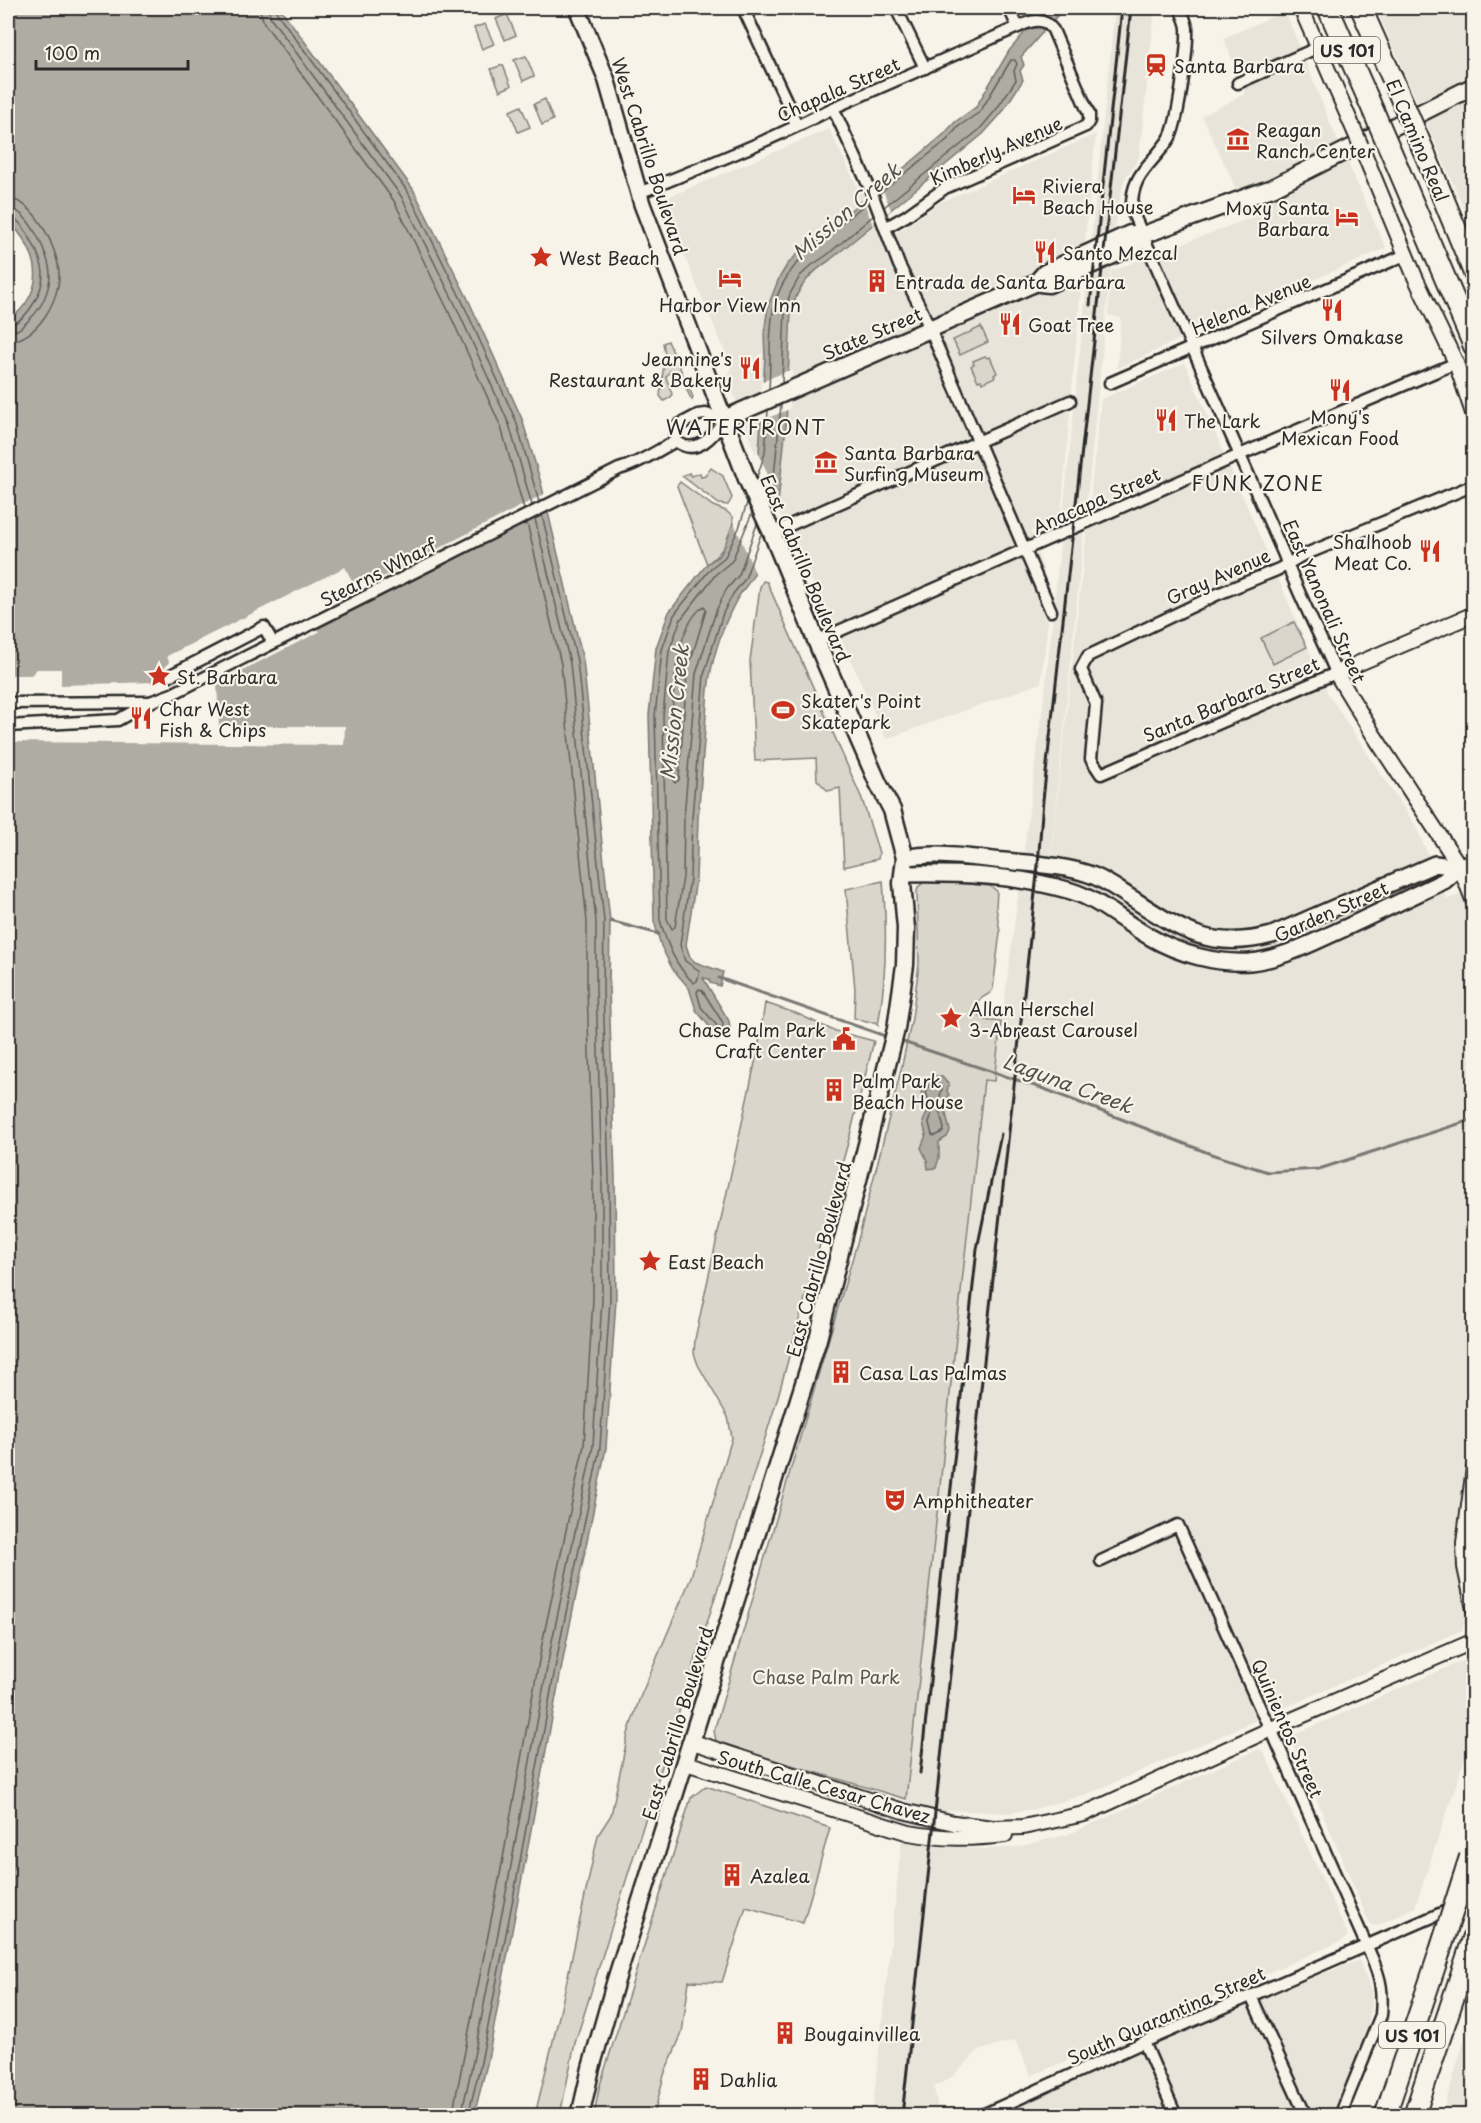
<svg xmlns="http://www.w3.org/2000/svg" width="1481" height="2123" font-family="'Playpen Sans',sans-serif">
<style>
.built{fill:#e8e4da}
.green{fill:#dad6cc;stroke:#82807c;stroke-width:1.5}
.water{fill:#afaca4;stroke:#7a7874;stroke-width:1.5}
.pier{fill:#f7f3e8}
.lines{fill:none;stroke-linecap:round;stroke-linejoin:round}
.shore{stroke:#605f5b;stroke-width:1.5}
.stream{stroke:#7a7874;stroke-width:3}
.minor-casing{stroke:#2b2b2b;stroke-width:15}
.tertiary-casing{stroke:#2b2b2b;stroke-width:18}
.secondary-casing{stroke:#2b2b2b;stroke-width:20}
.primary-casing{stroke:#2b2b2b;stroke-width:21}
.motorway-casing{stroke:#2b2b2b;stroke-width:24}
.minor{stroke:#f7f3e8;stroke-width:10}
.tertiary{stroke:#f7f3e8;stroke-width:14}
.secondary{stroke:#f7f3e8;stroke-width:15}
.primary{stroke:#f7f3e8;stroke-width:16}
.motorway{stroke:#f7f3e8;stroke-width:20}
.rail{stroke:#2b2b2b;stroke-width:3}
.tertiary-bridge-casing{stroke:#2b2b2b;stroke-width:18;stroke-linecap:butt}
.motorway-bridge-casing{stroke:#2b2b2b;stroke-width:24;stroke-linecap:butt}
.tertiary-bridge{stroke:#f7f3e8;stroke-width:14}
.motorway-bridge{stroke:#f7f3e8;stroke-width:20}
.labels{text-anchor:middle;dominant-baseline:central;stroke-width:4.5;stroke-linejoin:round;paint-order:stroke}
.shield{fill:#f7f3e8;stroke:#686764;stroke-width:1.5}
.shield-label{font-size:16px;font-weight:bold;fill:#2b2b2b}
.poi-label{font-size:18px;fill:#2b2b2b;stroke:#f7f3e8;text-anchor:start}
.street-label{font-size:18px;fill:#2b2b2b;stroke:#f7f3e8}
.park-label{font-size:18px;fill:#575653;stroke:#f7f3e8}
.water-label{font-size:20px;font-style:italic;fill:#53524f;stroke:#f7f3e8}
.neighbourhood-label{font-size:20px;letter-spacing:1.5px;fill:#2b2b2b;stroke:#f7f3e8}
</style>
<rect width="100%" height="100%" fill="#f7f3e8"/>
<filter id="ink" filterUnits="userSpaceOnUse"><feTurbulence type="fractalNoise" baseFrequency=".0167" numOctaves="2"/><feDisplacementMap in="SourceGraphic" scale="12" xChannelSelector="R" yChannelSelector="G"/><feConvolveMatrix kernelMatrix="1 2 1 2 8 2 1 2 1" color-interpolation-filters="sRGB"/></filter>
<g filter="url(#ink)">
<g class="built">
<polygon points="1115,8 1155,8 1139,158 1124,180 1115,226 1046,903 1101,399 1185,363 1328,694 1415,825 1447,899 1473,890 1473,1620 1465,1624 1462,1630 1090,1793 1035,1809 1009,1813 949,1810 945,1847 988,1849 1018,1847 1069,1834 1259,1749 1264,1752 1347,1933 1346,1939 1031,2076 1015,2040 978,2051 953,2076 934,2087 939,2115 872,2116 984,1080 994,1080 1046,682"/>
<polygon points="1376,8 1473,8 1473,229"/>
<polygon points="1285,11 1331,125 1386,248 1204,328 1117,369 1121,318 1108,315 1111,271 1250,218 1202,116 1245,94 1224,38"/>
<polygon points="829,129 857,186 863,193 882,238 903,229 939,203 1096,134 1085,241 1061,516 1031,531 1051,596 1041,683 886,739 832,618 790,540 790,535 774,504 728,380 731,366 674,232 665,202 666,198"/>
<polygon points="1473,1656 1473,1734 1415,1907 1377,1926 1370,1925 1291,1739 1293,1735"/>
<polygon points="1359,1960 1372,1993 1372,2006 1348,2115 955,2116"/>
<polygon points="1473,2011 1473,2115 1442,2115"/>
</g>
<g class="green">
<polygon points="507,14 516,35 505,40 496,19"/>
<polygon points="485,24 494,44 482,49 474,28"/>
<polygon points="526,56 534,76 523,81 514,60"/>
<polygon points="503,65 511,86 500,91 491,69"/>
<polygon points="545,99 553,120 542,125 534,104"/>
<polygon points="521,106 530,127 518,132 510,111"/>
<polygon points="981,327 988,342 960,355 953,340"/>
<path d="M668,341L693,397L692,400C685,390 684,372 670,371L666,377L672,394L671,397L664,401L660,396L665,354L663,343Z"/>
<polygon points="985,356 987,358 990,357 997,373 994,375 995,377 982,383 981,380 978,381 971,366 974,364 973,361"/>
<polygon points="711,468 723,476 732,498 728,505 719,504 682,476 689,473 691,476 700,473 701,477 705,476"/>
<path d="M680,482L713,506L726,511L733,517C734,536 722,553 707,564L677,486Z"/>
<polygon points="763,581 767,582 862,799 879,853 878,859 844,867 840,788 828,791 817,780 816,758 755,761 750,661 760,587"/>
<polygon points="1294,622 1307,647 1273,664 1261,638"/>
<path d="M927,880L990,886L997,891L996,907L1000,932L993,989C990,995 987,994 982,998C974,1004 976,1016 985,1020C989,1021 996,1021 1001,1022L994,1081L984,1080L906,1799L720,1744L716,1741L714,1731L859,1236L901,1070L912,1018L919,964L917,892L918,887Z"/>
<path d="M883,881C887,930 887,977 878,1025L875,1022H866L854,1018L855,989L846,889Z"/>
<polygon points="765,1003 798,1014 832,1030 874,1041 849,1139 777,1400 575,2043 560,2115 535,2115 561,2008 598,1835 611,1815 628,1734 639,1700 690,1580 732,1438 728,1417 698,1365 694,1353 695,1339 758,1049"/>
<polygon points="706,1786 830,1828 803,1923 746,1907 722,1982 689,1981 682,2033 664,2075 654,2115 594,2115 599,2088 691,1798"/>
</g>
<g class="water">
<path d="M8,8H280L413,189L468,299L522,419L541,483L583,660L610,921L609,988L615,1178L616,1300L606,1448L565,1649L487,2064L474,2115H8V320C18,314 25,306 30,296C45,267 27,241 8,219Z"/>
<path d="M1045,8H1064L1021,57L1024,65L1020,71L1023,80L1001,114L983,134L830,260C810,273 798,287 791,310L786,425L778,503L754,574C749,584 741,591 736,601C722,627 711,661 708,690L698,819L696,879L686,945L690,957L695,962L723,972L720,986L710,983L709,979L703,978L729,1021L730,1029L728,1035L717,1036L696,1010L689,988L672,968L661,946L654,921L649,715L656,648L669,612L707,564L720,555L725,545L759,452L765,357L764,334L768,306L779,278L787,265L803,248L910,163L943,135L955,122L976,107L1009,51Z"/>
<path d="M937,1076L942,1077L949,1085L947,1091L949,1095L944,1105L950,1131L947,1137L939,1142V1158L936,1168L928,1169L927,1160L921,1148L926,1135L923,1122L927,1113C923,1097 911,1080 937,1076Z"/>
</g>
<g class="pier">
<polygon points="880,183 891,210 873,225 862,198"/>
<polygon points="792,369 790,409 758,422 761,382"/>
<polygon points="757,449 780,504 756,575 733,521"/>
<polygon points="546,493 551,511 318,628 319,632 217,683 219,726 345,726 344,745 8,742 8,675 31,675 37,669 61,669 61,685 155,682 169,662 167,656 345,567 354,585 373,576 375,581"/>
</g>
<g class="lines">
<g class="shore">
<polyline points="259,8 264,23 394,201 447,308 501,427 524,509"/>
<polyline points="268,8 271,18 401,196 455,304 509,424 532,505"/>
<polyline points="276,8 277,13 408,192 462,301 516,421 539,502"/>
<polyline points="879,194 947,140 959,126 980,112 1011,60 1015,60 1017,64 1014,71 1016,80 996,110 979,130 884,207"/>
<path d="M8,199C35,200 58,249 59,273C60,300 37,340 8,341"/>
<path d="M8,208C28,209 51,257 50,276C49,291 42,307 31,318C24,325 18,332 8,332"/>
<path d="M8,216C23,217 42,259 43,273C43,292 27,322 8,325"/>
<polyline points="782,383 785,310 790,294 800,276 812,265 827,255 873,216"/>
<path d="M769,389C771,362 768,333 774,306C786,259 833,230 868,202"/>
<polyline points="757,477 765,453 768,411"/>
<path d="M747,503L739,528L725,557L711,568L674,615L662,650L655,716L660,920C667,944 675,966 694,983L697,981L700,971L685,961L680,945L690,878L692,818L704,675L723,613L733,594L745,579L761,534"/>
<polyline points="771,507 781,405"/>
<polyline points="752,513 732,561 716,574 681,619 669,651 663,716 667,919 672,929 675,927 683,877 684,818 696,674 716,611 726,590 739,575 757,524"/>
<path d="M704,606L706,610L687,673L679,780L675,783L673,780C672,738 666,632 704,606Z"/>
<polygon points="699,989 702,990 723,1023 722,1029 719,1028 701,1007 697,992"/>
<polygon points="936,1082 942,1088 938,1105 944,1129 943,1132 935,1136 932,1135 929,1123 932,1112 926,1092 930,1084"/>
<polyline points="452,2116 499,1880 542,1644 584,1445 593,1299 593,1179 587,988 587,922 561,664 527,523"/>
<polyline points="461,2116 473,2061 508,1882 551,1646 593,1446 602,1299 602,1178 596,988 596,922 570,663 535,519"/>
<polyline points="468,2116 481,2062 516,1883 559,1647 600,1447 610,1300 609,1178 603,988 604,921 577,661 542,515"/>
</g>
<g class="stream">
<polyline points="610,921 659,934"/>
<polyline points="719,978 888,1037"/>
<polyline points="900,1041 1047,1090 1211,1154 1268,1172 1319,1169 1474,1119"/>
</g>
<g class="minor-casing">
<g id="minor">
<polyline points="743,8 792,113 796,126"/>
<polyline points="896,8 925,68"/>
<polyline points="1009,8 1018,27"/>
<path d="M1180,8C1182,14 1187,22 1187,29C1188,48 1178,126 1169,139C1151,166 1130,174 1132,211L1284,555C1298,595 1320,634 1336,673L1101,774L1091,759L1096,704L1081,669L1088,656L1218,594L1279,569L1301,556L1474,485"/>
<polyline points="1238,83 1319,47"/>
<polyline points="833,108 871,191 899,265 923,313 1051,611"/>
<path d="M639,193C704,166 770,141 833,108L1027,23C1038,19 1046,20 1053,30L1089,114V121L1086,126L945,188L906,216L885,228"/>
<polyline points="1110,383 1405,255"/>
<path d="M706,414L724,419C714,436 696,457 676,441L675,435L679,425L698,415Z"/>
<polyline points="772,533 1070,401"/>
<polyline points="816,641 1251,450 1456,363"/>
<polyline points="171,675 264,627 273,643"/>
<polyline points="8,703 150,702"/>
<path d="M8,726L118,720L150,702L172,694L619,469C641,463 656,451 676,441"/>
<path d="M1101,1561L1178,1525L1264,1717L1271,1729L1372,1958C1381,1980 1383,1992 1381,2015L1340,2116"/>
<polyline points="1251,1996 1306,2116"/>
<polyline points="1144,2042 1176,2116"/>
<polyline points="980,2116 1144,2042 1474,1899"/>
</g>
</g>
<g class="tertiary-casing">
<g id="tertiary">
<polyline points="1301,8 1351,123"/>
<polyline points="1361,146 1415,277 1456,363 1474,416"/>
<polyline points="1474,614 1336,673 1373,734 1460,867 1474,902"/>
<polyline points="1474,1468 1464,1543 1465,1567 1474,1609"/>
<polyline points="693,1742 903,1811 954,1823 993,1828 1023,1827 1084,1814 1271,1729 1474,1641"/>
<path d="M686,1763L909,1833C944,1839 970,1839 1005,1835"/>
</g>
</g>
<g class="secondary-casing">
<g id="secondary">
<polyline points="577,8 606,78 642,204 724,419"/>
<path d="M905,858C937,851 971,858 1004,861C1034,864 1066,865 1094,876C1108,882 1120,891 1133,899C1182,931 1212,951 1272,935L1435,864L1460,867"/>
<path d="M903,874C958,873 1018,875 1071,891C1100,900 1123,922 1150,937C1179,954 1216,964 1250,962C1283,959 1315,941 1345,928C1378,912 1411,897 1444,881L1460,867L1474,863"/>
</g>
</g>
<g class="primary-casing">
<g id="primary">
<polyline points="1040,283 1049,284 1135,245 1143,235"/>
<polyline points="580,2116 591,2068 616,1980 818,1339 896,1029 905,965 906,928 902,883 905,858 892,810 878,783 823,657 772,533 747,479 724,419 1037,282 1045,273 1130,234 1143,235 1272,188 1474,86"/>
</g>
</g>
<g class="motorway-casing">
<g id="motorway">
<polyline points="1328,8 1366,94"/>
<polyline points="1361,8 1393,80"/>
<polyline points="1425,154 1474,273"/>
<polyline points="1398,168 1474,346"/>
<polyline points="1385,2116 1439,1954"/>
<polyline points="1414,2116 1474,1936"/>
</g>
</g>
<use href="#minor" class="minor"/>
<use href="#tertiary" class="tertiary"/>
<use href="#secondary" class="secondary"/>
<use href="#primary" class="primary"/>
<use href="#motorway" class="motorway"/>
<g class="rail">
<polyline points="1090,305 1122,8"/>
<polyline points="920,1773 977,1249 1001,1134"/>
<polyline points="902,2116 1038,865 1043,800 1131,8"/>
</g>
<g class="tertiary-bridge-casing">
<polyline id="tertiary-bridge" points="1351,123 1361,146"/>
</g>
<g class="motorway-bridge-casing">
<g id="motorway-bridge">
<polyline points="1393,80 1425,154"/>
<polyline points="1366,94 1398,168"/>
<polyline points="1439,1954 1470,1857"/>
</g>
</g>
<use href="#tertiary-bridge" class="tertiary-bridge"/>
<use href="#motorway-bridge" class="motorway-bridge"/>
</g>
</g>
<defs>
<g id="station-bare" transform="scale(1.8)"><path d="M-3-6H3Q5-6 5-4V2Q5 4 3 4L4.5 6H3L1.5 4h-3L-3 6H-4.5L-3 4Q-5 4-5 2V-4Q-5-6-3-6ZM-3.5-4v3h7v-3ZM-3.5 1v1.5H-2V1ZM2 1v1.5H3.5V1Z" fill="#c8321e" stroke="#f7f3e8" stroke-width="2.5" paint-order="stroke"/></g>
<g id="museum-bare" transform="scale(1.8)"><path d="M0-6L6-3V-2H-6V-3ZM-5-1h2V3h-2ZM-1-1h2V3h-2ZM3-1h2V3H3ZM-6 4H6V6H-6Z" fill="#c8321e" stroke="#f7f3e8" stroke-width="2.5" paint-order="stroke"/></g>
<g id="hotel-bare" transform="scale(1.8)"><path d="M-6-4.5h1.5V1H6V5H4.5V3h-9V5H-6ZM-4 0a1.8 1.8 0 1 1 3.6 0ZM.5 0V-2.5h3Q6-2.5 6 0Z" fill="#c8321e" stroke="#f7f3e8" stroke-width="2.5" paint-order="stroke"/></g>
<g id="restaurant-bare" transform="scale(1.8)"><path d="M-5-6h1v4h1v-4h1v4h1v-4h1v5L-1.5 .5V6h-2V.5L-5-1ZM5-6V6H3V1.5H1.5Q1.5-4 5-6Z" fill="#c8321e" stroke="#f7f3e8" stroke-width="2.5" paint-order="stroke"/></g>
<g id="sight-bare" transform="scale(1.8)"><path d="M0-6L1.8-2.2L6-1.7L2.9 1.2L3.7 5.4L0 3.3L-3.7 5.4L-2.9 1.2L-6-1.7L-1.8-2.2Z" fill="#c8321e" stroke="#f7f3e8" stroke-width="2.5" paint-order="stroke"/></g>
<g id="building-bare" transform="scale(1.8)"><path d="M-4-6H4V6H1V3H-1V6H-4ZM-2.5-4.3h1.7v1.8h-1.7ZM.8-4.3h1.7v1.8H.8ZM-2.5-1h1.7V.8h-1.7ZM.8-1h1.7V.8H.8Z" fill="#c8321e" stroke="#f7f3e8" stroke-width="2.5" paint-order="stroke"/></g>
<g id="stadium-bare" transform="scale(1.8)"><path d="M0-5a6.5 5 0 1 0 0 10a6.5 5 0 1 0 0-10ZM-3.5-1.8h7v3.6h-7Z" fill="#c8321e" stroke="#f7f3e8" stroke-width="2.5" paint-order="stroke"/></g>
<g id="civic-bare" transform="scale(1.8)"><path d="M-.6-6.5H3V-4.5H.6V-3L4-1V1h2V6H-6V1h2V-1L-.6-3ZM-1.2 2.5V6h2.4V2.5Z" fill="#c8321e" stroke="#f7f3e8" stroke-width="2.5" paint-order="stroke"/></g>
<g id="theatre-bare" transform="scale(1.8)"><path d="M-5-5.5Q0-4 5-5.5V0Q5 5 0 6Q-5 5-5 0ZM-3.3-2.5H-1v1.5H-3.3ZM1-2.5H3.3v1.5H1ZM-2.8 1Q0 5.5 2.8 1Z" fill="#c8321e" stroke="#f7f3e8" stroke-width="2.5" paint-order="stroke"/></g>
</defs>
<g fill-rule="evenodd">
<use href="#station-bare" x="1156" y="65"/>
<use href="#museum-bare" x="1238" y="139"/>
<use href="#hotel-bare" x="1024" y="195"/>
<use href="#hotel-bare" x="1347" y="217"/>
<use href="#restaurant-bare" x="1045" y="252"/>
<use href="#sight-bare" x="541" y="257"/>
<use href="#hotel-bare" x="730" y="278"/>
<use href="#building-bare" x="877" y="281"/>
<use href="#restaurant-bare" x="1332" y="310"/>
<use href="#restaurant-bare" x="1010" y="324"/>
<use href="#restaurant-bare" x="750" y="368"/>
<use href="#restaurant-bare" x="1340" y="390"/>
<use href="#restaurant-bare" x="1166" y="420"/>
<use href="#museum-bare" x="826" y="462"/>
<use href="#restaurant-bare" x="1430" y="551"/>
<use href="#sight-bare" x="159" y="676"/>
<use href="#stadium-bare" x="783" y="710"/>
<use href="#restaurant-bare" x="141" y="718"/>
<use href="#sight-bare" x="951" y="1018"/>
<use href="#civic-bare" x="844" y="1039"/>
<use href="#building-bare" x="834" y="1090"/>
<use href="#sight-bare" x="650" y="1261"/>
<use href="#building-bare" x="841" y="1372"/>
<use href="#theatre-bare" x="895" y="1500"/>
<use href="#building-bare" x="732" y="1875"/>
<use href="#building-bare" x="785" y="2033"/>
<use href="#building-bare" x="701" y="2079"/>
</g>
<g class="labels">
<g class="shield">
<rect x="1314" y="37" width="66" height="26" rx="4.5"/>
<rect x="1379" y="2022" width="66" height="26" rx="4.5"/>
</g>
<g class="shield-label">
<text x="1347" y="50">US 101</text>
<text x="1412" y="2035">US 101</text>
</g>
<g class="poi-label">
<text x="1174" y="65">Santa Barbara</text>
<text x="1256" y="129">Reagan<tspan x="1256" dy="21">Ranch Center</tspan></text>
<text x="1042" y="185">Riviera<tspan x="1042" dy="21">Beach House</tspan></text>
<text x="1329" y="207" text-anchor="end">Moxy Santa<tspan x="1329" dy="21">Barbara</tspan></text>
<text x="1063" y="252">Santo Mezcal</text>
<text x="559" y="257">West Beach</text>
<text x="895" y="281">Entrada de Santa Barbara</text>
<text x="730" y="304" text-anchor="middle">Harbor View Inn</text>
<text x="1028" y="324">Goat Tree</text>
<text x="1332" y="336" text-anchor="middle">Silvers Omakase</text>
<text x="732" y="358" text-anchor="end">Jeannine's<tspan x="732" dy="21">Restaurant &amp; Bakery</tspan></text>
<text x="1340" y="416" text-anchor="middle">Mony's<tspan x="1340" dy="21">Mexican Food</tspan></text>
<text x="1184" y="420">The Lark</text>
<text x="844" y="452">Santa Barbara<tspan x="844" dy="21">Surfing Museum</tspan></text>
<text x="1412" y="541" text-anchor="end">Shalhoob<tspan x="1412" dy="21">Meat Co.</tspan></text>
<text x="177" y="676">St. Barbara</text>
<text x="801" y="700">Skater's Point<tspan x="801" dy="21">Skatepark</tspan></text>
<text x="159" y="708">Char West<tspan x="159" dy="21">Fish &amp; Chips</tspan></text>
<text x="969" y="1008">Allan Herschel<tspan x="969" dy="21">3-Abreast Carousel</tspan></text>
<text x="826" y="1029" text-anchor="end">Chase Palm Park<tspan x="826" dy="21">Craft Center</tspan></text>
<text x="852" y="1080">Palm Park<tspan x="852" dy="21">Beach House</tspan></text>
<text x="668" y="1261">East Beach</text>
<text x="859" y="1372">Casa Las Palmas</text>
<text x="913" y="1500">Amphitheater</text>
<text x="750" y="1875">Azalea</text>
<text x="803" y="2033">Bougainvillea</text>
<text x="719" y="2079">Dahlia</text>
</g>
<g class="street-label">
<text transform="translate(838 89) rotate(-24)">Chapala Street</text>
<text transform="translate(1418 140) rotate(67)">El Camino Real</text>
<text transform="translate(996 150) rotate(-24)">Kimberly Avenue</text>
<text transform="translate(650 156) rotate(72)">West Cabrillo Boulevard</text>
<text transform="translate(1251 304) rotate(-23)">Helena Avenue</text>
<text transform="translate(872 333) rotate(-23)">State Street</text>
<text transform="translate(1096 500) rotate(-24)">Anacapa Street</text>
<text transform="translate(806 568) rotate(67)">East Cabrillo Boulevard</text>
<text transform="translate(378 572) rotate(-27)">Stearns Wharf</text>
<text transform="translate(1218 576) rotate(-24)">Gray Avenue</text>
<text transform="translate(1325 601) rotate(66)">East Yanonali Street</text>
<text transform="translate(1231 699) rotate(-23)">Santa Barbara Street</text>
<text transform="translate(1331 911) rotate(-24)">Garden Street</text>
<text transform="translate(818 1259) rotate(-75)">East Cabrillo Boulevard</text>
<text transform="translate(677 1723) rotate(-73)">East Cabrillo Boulevard</text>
<text transform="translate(1288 1728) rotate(66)">Quinientos Street</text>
<text transform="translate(824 1786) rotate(16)">South Calle Cesar Chavez</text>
<text transform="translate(1166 2015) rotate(-24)">South Quarantina Street</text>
</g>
<g class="park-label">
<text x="826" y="1676">Chase Palm Park</text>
</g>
<g class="water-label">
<text transform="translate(846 211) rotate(-41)">Mission Creek</text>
<text transform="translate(674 712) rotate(-84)">Mission Creek</text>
<text transform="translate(1068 1083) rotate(20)">Laguna Creek</text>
</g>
<g class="neighbourhood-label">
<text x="746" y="427">WATERFRONT</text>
<text x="1258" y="483">FUNK ZONE</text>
</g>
</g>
<rect width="1481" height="2123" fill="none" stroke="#f7f3e8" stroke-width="30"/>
<rect x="15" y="15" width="1451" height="2093" fill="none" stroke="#2b2b2b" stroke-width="2" filter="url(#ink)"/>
<path d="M36 60v9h152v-9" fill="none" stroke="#2b2b2b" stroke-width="3"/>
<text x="45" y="60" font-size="18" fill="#2b2b2b" stroke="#f7f3e8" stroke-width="4.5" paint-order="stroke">100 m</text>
</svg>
